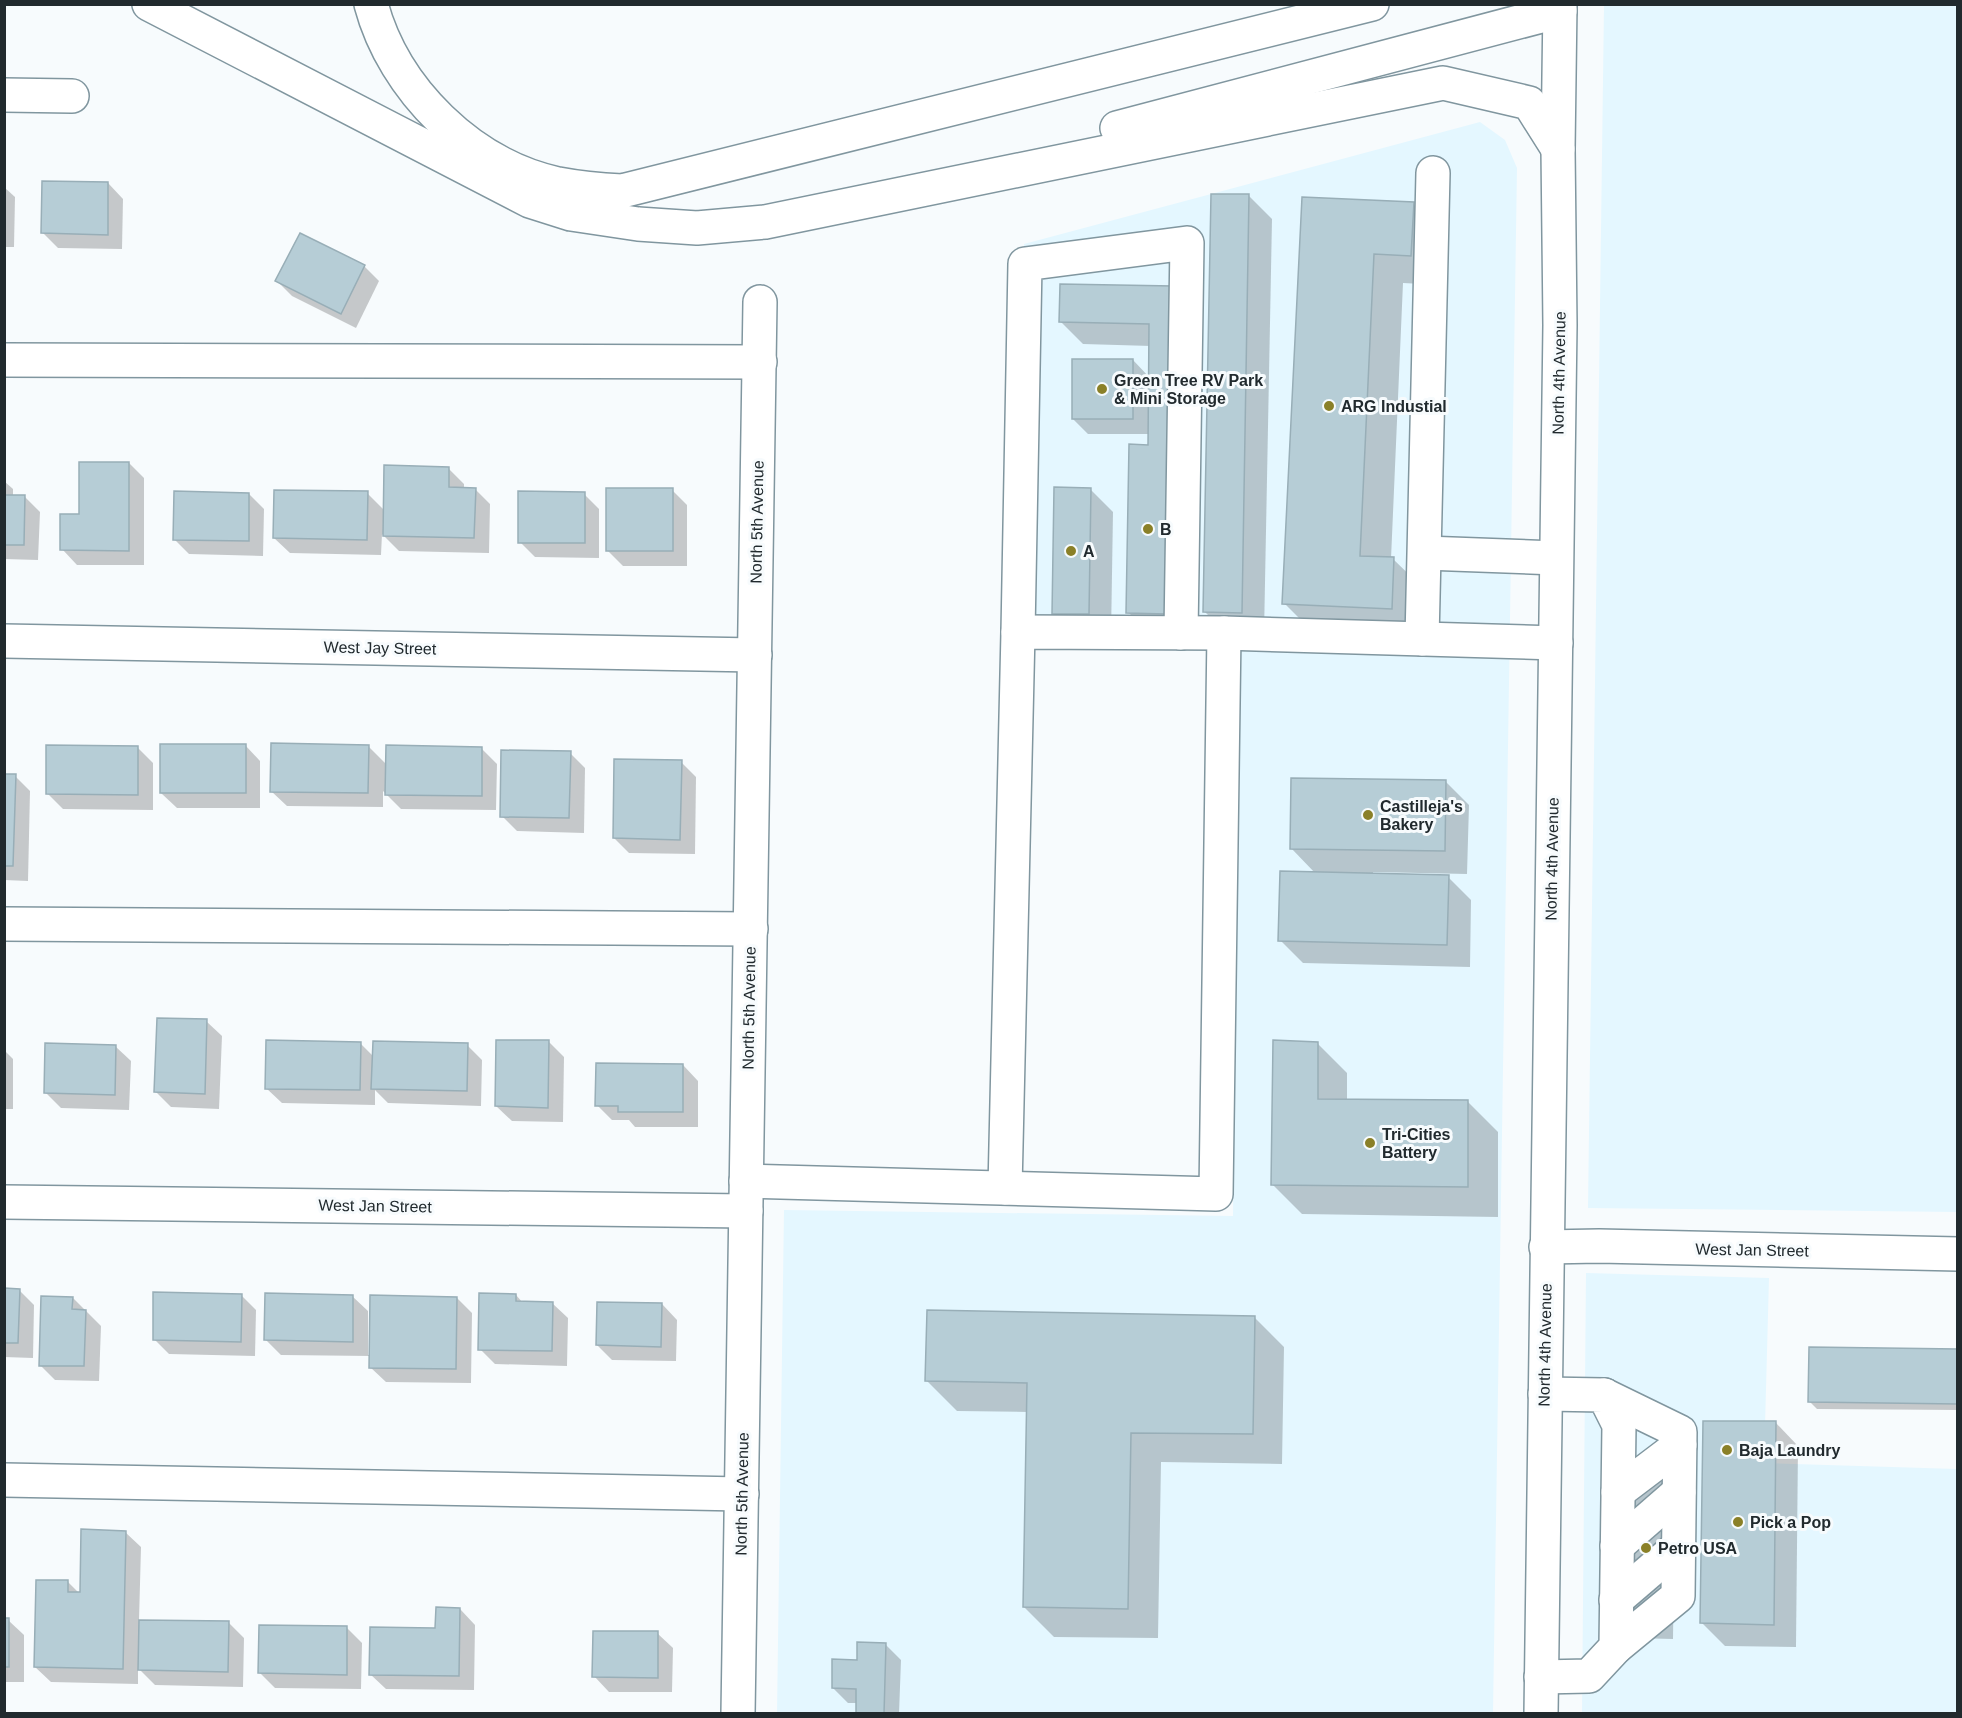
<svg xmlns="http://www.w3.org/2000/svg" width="1962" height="1718" font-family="Helvetica,sans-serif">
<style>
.built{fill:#e4f7ff}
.shadow{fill:#0003}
.building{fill:#b6cdd6;stroke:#98aeb7;stroke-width:1.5}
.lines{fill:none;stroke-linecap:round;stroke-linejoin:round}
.minor-casing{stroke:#80969f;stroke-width:36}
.major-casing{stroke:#80969f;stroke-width:36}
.highway-casing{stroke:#80969f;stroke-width:36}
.minor{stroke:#fff;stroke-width:33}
.major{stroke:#fff;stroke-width:33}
.highway{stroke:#fff;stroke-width:33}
.poi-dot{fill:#8a8028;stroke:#f7fbfd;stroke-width:2}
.labels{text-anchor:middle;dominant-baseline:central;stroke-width:6;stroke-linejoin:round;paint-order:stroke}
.street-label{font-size:16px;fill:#212a2e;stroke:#f7fbfd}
.poi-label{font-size:16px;font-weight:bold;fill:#212a2e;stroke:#f7fbfd;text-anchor:start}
</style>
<rect width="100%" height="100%" fill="#f7fbfd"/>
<g class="built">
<polygon points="1604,5 1957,5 1957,1212 1588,1208"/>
<polygon points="1480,122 1505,140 1517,168 1493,1713 777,1714 784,1210 1233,1216 1240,636 1023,633 1024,244"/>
<polygon points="1586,1273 1769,1278 1764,1463 1957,1469 1957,1713 1582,1714"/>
</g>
<g class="shadow">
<polygon points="108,183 123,199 122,249 58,248 43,233"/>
<polygon points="4,187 15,197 14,247 4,247"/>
<polygon points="1249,196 1272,219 1264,635 1228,635 1205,612"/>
<polygon points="1303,199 1413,204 1443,234 1441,285 1403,283 1391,559 1393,559 1424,589 1421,639 1314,633 1284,603"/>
<polygon points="364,266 379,281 356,328 292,296 277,281"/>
<polygon points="1172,287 1190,636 1151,635 1128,612 1149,434 1088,434 1073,419 1133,360 1150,378 1151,346 1083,344 1061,322"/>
<polygon points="129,463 144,478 144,565 77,565 62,549 81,515"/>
<polygon points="449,469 464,484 464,489 475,489 490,504 489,553 399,551 382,534 381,555 290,553 274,538 367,493 385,511"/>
<polygon points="4,481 13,489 13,496 25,497 40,512 38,560 4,559"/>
<polygon points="1090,489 1113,512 1111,636 1076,636 1053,613"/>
<polygon points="672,490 687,505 687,566 623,566 608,551"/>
<polygon points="249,494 264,509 263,556 189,554 174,539"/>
<polygon points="584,494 599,509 599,558 535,557 520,542"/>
<polygon points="245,745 260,761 260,808 177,808 161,793"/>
<polygon points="369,747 387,765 482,749 497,764 496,810 401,809 383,791 383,807 287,806 271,791"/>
<polygon points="138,748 153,763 153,810 63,809 47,793"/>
<polygon points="570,753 585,768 584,833 517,831 502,816"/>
<polygon points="681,762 696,777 695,854 629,853 614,838"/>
<polygon points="4,775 15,776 30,791 28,881 4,880"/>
<polygon points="1446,782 1469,805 1467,874 1373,872 1373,875 1448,877 1471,900 1470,967 1303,963 1280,940 1316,874 1291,848"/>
<polygon points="206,1021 222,1036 219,1109 171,1107 156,1092"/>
<polygon points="549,1042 564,1057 563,1122 512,1121 496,1106"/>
<polygon points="360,1043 374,1057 467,1045 482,1060 481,1106 388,1103 375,1090 375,1105 282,1103 266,1088"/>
<polygon points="1317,1043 1347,1073 1347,1101 1468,1102 1498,1132 1498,1217 1302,1214 1272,1184"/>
<polygon points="115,1046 131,1061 129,1110 61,1108 46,1093"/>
<polygon points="4,1050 13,1059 13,1109 4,1109"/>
<polygon points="683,1065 698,1081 698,1127 635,1127 629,1120 612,1120 597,1105"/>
<polygon points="4,1290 19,1290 34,1305 33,1358 4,1357"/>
<polygon points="241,1295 256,1310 255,1356 169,1354 154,1339"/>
<polygon points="516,1295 523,1303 552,1303 568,1318 567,1366 495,1364 480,1349"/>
<polygon points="352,1296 368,1311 368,1355 371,1355 457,1298 472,1313 471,1383 386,1382 370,1367 371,1356 281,1355 266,1340"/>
<polygon points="73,1298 101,1326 99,1381 55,1380 40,1365"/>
<polygon points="662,1304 677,1320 676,1361 612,1360 597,1345"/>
<polygon points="1254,1317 1284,1347 1282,1464 1161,1462 1158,1638 1054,1637 1024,1607 1028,1412 957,1411 927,1381"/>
<polygon points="1958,1350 1958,1410 1817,1409 1810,1402"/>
<polygon points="1776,1423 1798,1446 1796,1647 1725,1646 1702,1623"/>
<polygon points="1627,1466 1675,1474 1673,1639 1632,1638"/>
<polygon points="125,1532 141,1547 139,1621 229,1623 244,1638 243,1687 155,1685 138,1668 138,1684 51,1682 35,1667 68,1582 79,1593"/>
<polygon points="460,1609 475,1625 474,1690 386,1689 370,1674 437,1629"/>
<polygon points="4,1620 8,1620 24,1635 24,1682 4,1682"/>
<polygon points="347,1628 362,1643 361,1689 275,1688 260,1673"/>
<polygon points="657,1633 673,1648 672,1692 609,1692 594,1676"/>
<polygon points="886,1645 901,1660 899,1714 857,1714 857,1703 848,1703 833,1688 858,1661"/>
</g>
<g class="building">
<polygon points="42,181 108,182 108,235 41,233"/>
<polygon points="1211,194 1249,194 1242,613 1203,612"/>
<polygon points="1302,197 1414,202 1411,256 1374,254 1360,556 1394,557 1392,609 1282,604"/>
<polygon points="300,233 365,265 341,314 275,281"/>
<polygon points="1060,284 1173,286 1167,614 1126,613 1129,444 1148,445 1149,324 1059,322"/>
<rect x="1072" y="359" width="61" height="60"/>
<polygon points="79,462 129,462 129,551 60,550 60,514 79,514"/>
<polygon points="384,465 449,467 449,487 476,488 474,538 383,536"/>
<polygon points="1054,487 1091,488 1089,614 1052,614"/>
<rect x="606" y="488" width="67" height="63"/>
<polygon points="274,490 368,491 367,540 273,538"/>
<polygon points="174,491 249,493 249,541 173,540"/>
<polygon points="518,491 585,492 585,543 518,543"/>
<polygon points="4,495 25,495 24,545 4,545"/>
<polygon points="271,743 369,745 368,793 270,792"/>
<rect x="160" y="744" width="86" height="49"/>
<polygon points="46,745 138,746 138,795 46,794"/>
<polygon points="386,745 482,747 482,796 385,795"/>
<polygon points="501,750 571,751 569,818 500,817"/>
<polygon points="614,759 682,760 680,840 613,838"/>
<polygon points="4,774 16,774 13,866 4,866"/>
<polygon points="1291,778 1446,780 1445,851 1290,849"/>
<polygon points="1280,871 1449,875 1447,945 1278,941"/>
<polygon points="157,1018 207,1019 205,1094 154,1092"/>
<polygon points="266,1040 361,1042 360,1090 265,1089"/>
<polygon points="496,1040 549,1040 548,1108 495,1106"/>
<polygon points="1273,1040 1318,1042 1318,1099 1468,1100 1468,1187 1271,1185"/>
<polygon points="373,1041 468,1043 467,1091 371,1089"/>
<polygon points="45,1043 116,1045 115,1095 44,1093"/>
<polygon points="596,1063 683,1064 683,1112 618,1112 618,1106 595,1106"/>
<polygon points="4,1288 20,1289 18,1343 4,1343"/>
<polygon points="153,1292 242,1294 241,1342 153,1340"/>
<polygon points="265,1293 353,1295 353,1342 264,1340"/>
<polygon points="479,1293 516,1294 516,1301 553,1302 552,1351 478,1350"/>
<polygon points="370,1295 457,1297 456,1369 369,1368"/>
<polygon points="41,1296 73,1297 72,1309 86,1310 84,1366 39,1366"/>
<polygon points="597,1302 662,1303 661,1347 596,1345"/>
<polygon points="927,1310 1255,1316 1253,1434 1131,1433 1128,1609 1023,1607 1027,1383 925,1381"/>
<polygon points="1809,1347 1958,1349 1958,1404 1808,1402"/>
<polygon points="1703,1421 1776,1421 1774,1625 1700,1623"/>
<polygon points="81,1529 126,1531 123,1669 34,1667 36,1580 68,1580 68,1592 80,1592"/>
<polygon points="436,1607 460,1608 459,1676 369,1675 370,1627 435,1628"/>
<rect x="4" y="1618" width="5" height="49"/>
<polygon points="139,1620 229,1621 228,1672 138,1670"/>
<polygon points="259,1625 347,1626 347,1675 258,1673"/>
<polygon points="593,1631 658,1631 658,1678 592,1677"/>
<polygon points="857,1642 886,1643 884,1714 856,1714 856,1689 832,1688 832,1659 857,1660"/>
</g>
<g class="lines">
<g class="minor-casing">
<g id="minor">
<polyline points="4,95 72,96"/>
<polyline points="4,360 760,362"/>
<polyline points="1425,553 1556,558"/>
<polyline points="1018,632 1025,264 1187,243 1181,633"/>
<polyline points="1422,639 1433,173"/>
<polyline points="4,641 755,655"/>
<polyline points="4,924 751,929"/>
<polyline points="746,1181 1216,1194 1224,633"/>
<polyline points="1005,1188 1018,632 1224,633 1556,643"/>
<polyline points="4,1202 746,1211"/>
<polyline points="1546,1247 1599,1246 1958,1254"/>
<polyline points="1604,1395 1680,1432 1678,1596 1616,1647"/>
<polyline points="4,1480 742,1494"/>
<polyline points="1618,1492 1680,1445"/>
<polyline points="1617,1546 1679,1492"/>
<polyline points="1616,1600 1679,1546"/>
<polyline points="1541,1677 1589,1676 1616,1647 1619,1425 1604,1395 1545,1394"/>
<polyline points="738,1714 760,302"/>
</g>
</g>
<g class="major-casing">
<polyline id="major" points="1541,1714 1560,325 1558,149 1560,4"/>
</g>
<g class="highway-casing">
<g id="highway">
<polyline points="149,4 530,201 571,214 638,224 697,228 765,222 1443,83 1529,103 1558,149"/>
<path d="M371,4C394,90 471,165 558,184C579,188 600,190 622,191L1372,4"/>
<polyline points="1117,128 1560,11"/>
</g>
</g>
<use href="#minor" class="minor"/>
<use href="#major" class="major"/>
<use href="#highway" class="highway"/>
</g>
<g class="poi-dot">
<circle cx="1102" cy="389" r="6"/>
<circle cx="1329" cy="406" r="6"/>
<circle cx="1148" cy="529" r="6"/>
<circle cx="1071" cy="551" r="6"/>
<circle cx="1368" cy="815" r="6"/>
<circle cx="1370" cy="1143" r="6"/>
<circle cx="1727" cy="1450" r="6"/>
<circle cx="1738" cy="1522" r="6"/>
<circle cx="1646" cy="1548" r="6"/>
</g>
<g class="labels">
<g class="street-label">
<text transform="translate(1559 373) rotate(-89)">North 4th Avenue</text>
<text transform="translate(757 522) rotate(-89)">North 5th Avenue</text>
<text transform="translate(380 648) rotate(1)">West Jay Street</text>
<text transform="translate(1552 859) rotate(-89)">North 4th Avenue</text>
<text transform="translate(749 1008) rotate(-89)">North 5th Avenue</text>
<text transform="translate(375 1206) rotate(1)">West Jan Street</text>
<text transform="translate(1752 1250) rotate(1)">West Jan Street</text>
<text transform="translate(1545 1345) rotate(-89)">North 4th Avenue</text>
<text transform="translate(742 1494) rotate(-89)">North 5th Avenue</text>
</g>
<g class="poi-label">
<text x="1114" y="380">Green Tree RV Park<tspan x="1114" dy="18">&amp; Mini Storage</tspan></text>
<text x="1341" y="406">ARG Industial</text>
<text x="1160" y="529">B</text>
<text x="1083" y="551">A</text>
<text x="1380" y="806">Castilleja's<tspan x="1380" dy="18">Bakery</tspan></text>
<text x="1382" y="1134">Tri-Cities<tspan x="1382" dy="18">Battery</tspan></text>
<text x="1739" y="1450">Baja Laundry</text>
<text x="1750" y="1522">Pick a Pop</text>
<text x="1658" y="1548">Petro USA</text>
</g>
</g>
<rect width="1962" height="1718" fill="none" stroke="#212a2e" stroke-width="12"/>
</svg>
